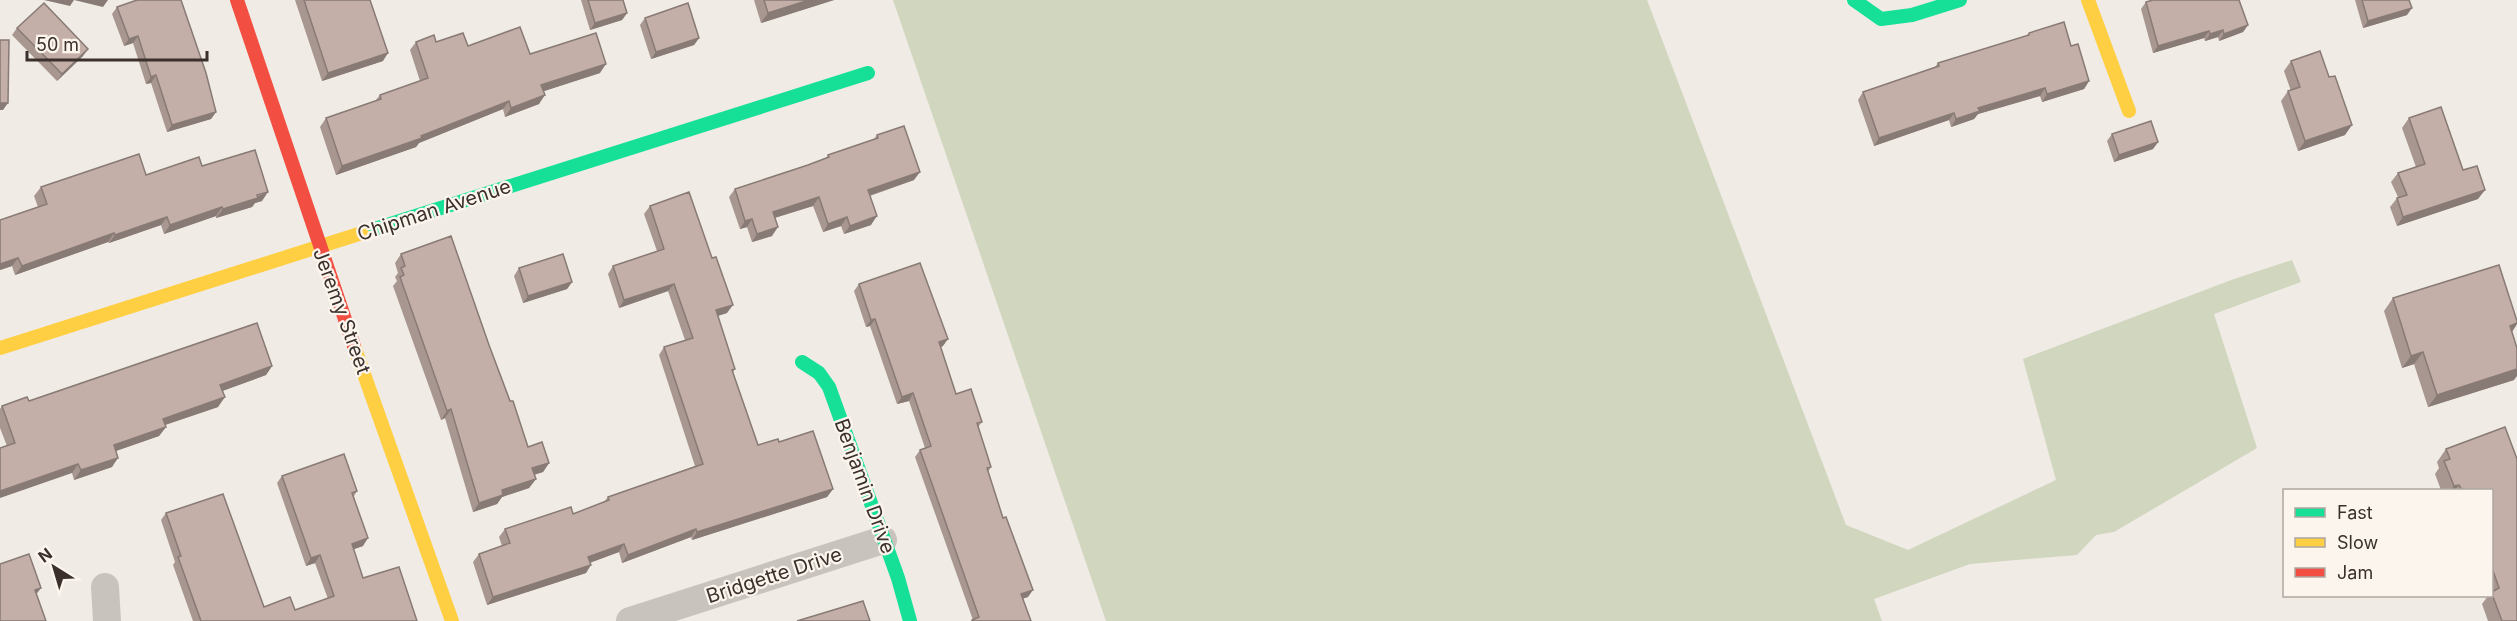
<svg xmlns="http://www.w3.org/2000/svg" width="2517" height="621" font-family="Inter,sans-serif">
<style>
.green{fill:#d1d6bf}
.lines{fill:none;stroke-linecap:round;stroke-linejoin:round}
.street{stroke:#c9c3be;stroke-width:28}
.fast{stroke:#16e098;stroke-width:14}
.slow{stroke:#ffcf43;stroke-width:14}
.jam{stroke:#f24e42;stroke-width:14}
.wall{fill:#a89690}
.shaded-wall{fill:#887a75}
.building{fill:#c3afa7;stroke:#887a75;stroke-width:1.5}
.labels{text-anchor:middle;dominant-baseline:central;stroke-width:4.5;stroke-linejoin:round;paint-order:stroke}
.street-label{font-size:20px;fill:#3b302b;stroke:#fbf5ee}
</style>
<rect width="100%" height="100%" fill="#f0ebe5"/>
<polygon class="green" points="893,0 1647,0 1846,525 1908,550 2056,480 2023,359 2234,279 2292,260 2301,282 2214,314 2257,448 2114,532 2096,535 2077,555 1970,564 1874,599 1882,621 1106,621"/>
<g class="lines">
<g class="street">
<polyline points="105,587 107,621"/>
<polyline points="630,621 883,540"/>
</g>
<g class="fast">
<polyline points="1854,0 1881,19 1912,15 1960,0"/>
<polyline points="362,233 868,73"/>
<polyline points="802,362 819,373 829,387 898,578 910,621"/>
</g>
<g class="slow">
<polyline points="2088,0 2129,111"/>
<polyline points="354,346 452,621"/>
<polyline points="0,348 362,233"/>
</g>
<polyline class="jam" points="237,0 354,346"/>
</g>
<g class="wall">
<polygon points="295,0 370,0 383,61 322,81"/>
<polygon points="581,0 623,0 627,13 622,20 590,30"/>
<polygon points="754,0 834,0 761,23"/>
<polygon points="2355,0 2409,0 2407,15 2363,28"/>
<polygon points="2146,2 2248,25 2243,32 2219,41 2218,37 2205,41 2204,38 2153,53 2141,9"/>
<polygon points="117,7 216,112 211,119 167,132 151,83 146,84 133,43 124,46 112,14"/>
<polygon points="645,18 699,38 694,45 651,59 640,25"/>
<polygon points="17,28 83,56 57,81 12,35"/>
<polygon points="2029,33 2071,46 2089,81 2084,89 2042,102 2040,96 1978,114 1974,119 1951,127 1949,120 1874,146 1858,100 1863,92 1935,67 1938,63 2026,36"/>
<polygon points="416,42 436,42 530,54 600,73 544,91 539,104 505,117 503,109 419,143 416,147 336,175 320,127 326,118 375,101 380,95 420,81 410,50"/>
<polygon points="2291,61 2345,135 2298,151 2281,101 2288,91 2291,91 2284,71"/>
<polygon points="2409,118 2463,170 2478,199 2397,226 2390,207 2398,197 2391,182 2398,173 2416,167 2402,128"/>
<polygon points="2112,134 2158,142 2153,149 2114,162 2107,141"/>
<polygon points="877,135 914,180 870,196 871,225 844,234 841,226 823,232 813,206 775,218 772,236 752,242 747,227 740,229 729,197 735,189 808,165 826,158 828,155 874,139"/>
<polygon points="202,166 262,201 255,203 252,207 216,218 216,216 164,234 161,225 109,243 108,242 15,275 12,266 0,270 0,220 38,207 34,196 41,187 146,175"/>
<polygon points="650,206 727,313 718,316 735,369 733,372 758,445 779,442 833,489 827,497 692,540 691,537 622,563 619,552 590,563 586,573 487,605 473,562 479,554 502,546 499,537 505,529 573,514 603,503 608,497 695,466 659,355 664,347 685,340 668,291 619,308 608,274 613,266 657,251 644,214"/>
<polygon points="401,254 489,345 528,447 549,463 543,472 534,475 536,479 529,488 502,497 497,504 473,512 445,418 441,420 393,286 397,281 395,277 398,273 395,263"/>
<polygon points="519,268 572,282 567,289 523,303 514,276"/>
<polygon points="859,284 943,346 941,347 956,394 982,422 978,427 991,467 988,472 1028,597 1023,598 1031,621 971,621 973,620 915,457 920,450 925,448 909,401 897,404 870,326 866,327 854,291"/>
<polygon points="2393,298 2517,321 2517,324 2512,332 2514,380 2428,407 2414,364 2402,368 2384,311"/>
<polygon points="272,366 266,375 222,391 218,407 165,425 166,427 159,436 116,451 112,467 74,480 72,473 7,446 0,428 0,409 2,406 29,401"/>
<polygon points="2505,427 2517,459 2517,621 2488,621 2482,604 2488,596 2492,596 2492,490 2441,490 2435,474 2439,468 2437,462 2446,449"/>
<polygon points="282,476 357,491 354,496 363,546 353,549 363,578 417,621 193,621 173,565 175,562 161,520 166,513 264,607 295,610 328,599 315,563 306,566 277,483"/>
</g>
<g class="shaded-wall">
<polygon points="44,0 108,0 103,7 74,0 70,6"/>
<polygon points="809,0 834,0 761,23 768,13"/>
<polygon points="2412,8 2407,15 2363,28 2368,21"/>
<polygon points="627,13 622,20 590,30 595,23"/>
<polygon points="2248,25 2243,32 2219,41 2224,34"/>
<polygon points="2223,30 2218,37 2205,41 2210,34"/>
<polygon points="2209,31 2204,38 2153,53 2158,46"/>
<polygon points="138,36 133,43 124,46 129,39"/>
<polygon points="699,38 694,45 651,59 656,52"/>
<polygon points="88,49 83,56 57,81 62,74"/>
<polygon points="388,53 383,61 322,81 328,73"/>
<polygon points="606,64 600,73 535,94 541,85"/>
<polygon points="156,75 151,83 146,84 151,77"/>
<polygon points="2089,81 2084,89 2042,102 2047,94"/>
<polygon points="2045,88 2040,96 1978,114 1974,119 1951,127 1956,119 1978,108"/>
<polygon points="545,95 539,104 505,117 511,108"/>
<polygon points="509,101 503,109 419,143 416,147 336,175 342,166"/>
<polygon points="0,103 8,103 3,110 0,110"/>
<polygon points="216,112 211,119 167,132 172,125"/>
<polygon points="1954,113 1949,120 1874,146 1879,138"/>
<polygon points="2352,125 2345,135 2298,151 2305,141"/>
<polygon points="2158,142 2153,149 2114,162 2119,155"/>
<polygon points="920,172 914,180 862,198 868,190"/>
<polygon points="2485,190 2478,199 2397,226 2403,217"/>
<polygon points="268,192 262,201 255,203 252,207 216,218 223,209"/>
<polygon points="819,197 813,206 767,220 773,212"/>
<polygon points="222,207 216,216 164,234 170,225"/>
<polygon points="877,216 871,225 844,234 850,226"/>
<polygon points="167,217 161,225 109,243 115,235"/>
<polygon points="847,217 841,226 823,232 828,224"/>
<polygon points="752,219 747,227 740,229 745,221"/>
<polygon points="778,227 772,236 752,242 757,234"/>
<polygon points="114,233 108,242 15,275 22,266"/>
<polygon points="18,258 12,266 0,270 0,264"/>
<polygon points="572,282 567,289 523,303 528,296"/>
<polygon points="674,284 668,291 619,308 624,300"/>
<polygon points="733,305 727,313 710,318 716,310"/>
<polygon points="875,319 870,326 866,327 871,320"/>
<polygon points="2517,323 2517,324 2509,336 2510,326"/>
<polygon points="948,339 943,346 934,349 939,342"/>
<polygon points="2423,352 2414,364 2402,368 2411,356"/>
<polygon points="272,366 266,375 214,394 220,385"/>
<polygon points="2517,369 2517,376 2514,380 2428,407 2437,395"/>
<polygon points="913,393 909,401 897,404 902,397"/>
<polygon points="225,397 218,407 156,428 163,419"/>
<polygon points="451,409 445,418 441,420 447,411"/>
<polygon points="166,427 159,436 107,454 114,445"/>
<polygon points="118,458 112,467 74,480 81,470"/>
<polygon points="549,463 543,472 526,477 532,468"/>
<polygon points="78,464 72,473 0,498 0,491"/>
<polygon points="536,479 529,488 502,497 497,504 473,512 479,503 502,490"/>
<polygon points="2459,485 2455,490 2451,490 2454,486"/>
<polygon points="833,489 827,497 692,540 697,532"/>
<polygon points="696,529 691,537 622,563 628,555"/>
<polygon points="368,538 363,546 346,552 352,544"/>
<polygon points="624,544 619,552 583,565 588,557"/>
<polygon points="320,555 315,563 306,566 311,558"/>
<polygon points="591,565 586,573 487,605 493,597"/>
<polygon points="41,588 35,596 35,590"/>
<polygon points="1033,590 1028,597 1016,601 1021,594"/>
</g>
<g class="building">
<polygon points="137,0 181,0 206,73 216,112 172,125 156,75 151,77 138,36 129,39 117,7"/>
<polygon points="304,0 370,0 388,53 328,73"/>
<polygon points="588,0 623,0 627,13 595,23"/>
<polygon points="764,0 809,0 768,13"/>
<polygon points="2153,0 2239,0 2248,25 2224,34 2223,30 2210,34 2209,31 2158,46 2146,2"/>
<polygon points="2362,0 2409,0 2412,8 2368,21"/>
<polygon points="44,3 88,49 62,74 17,28"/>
<polygon points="688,3 699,38 656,52 645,18"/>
<polygon points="2064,22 2071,46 2078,44 2089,81 2047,94 2045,88 1978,108 1980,111 1956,119 1954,113 1879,138 1863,92 1939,66 1938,63 2029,35 2029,33"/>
<polygon points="520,27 530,54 596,33 606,64 541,85 545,95 511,108 509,101 421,136 422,138 342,166 326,118 381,99 380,95 428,78 416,42 434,35 436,42 463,33 468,46"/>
<polygon points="0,40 9,40 8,103 0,103"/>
<polygon points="2320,51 2329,77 2335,76 2352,125 2305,141 2288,91 2300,87 2291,61"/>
<polygon points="2441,107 2463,170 2477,166 2485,190 2403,217 2397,198 2407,195 2398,173 2425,164 2409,118"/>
<polygon points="2151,121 2158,142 2119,155 2112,134"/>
<polygon points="904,126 920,172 868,190 877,216 850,226 847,217 828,224 819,197 773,212 778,227 757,234 752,219 745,221 735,189 808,165 829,157 828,155 878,138 877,135"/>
<polygon points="255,150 268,192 257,195 258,198 223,209 222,207 170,225 167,217 115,235 114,233 22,266 18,258 0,264 0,220 47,204 41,187 139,154 146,175 199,157 202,166"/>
<polygon points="689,192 712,258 716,257 733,305 716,310 735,369 732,370 758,445 778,439 779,442 813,431 833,489 697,532 696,529 628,555 624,544 588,557 591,565 493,597 479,554 510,543 505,529 571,507 573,514 609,500 608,497 703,464 664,347 693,338 674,284 624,300 613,266 664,249 650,206"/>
<polygon points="451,236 489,345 510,401 513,401 528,447 542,442 549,463 532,468 536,479 502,490 503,495 479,503 451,409 447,411 400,277 404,275 401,268 405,266 401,254"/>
<polygon points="563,254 572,282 528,296 519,268"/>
<polygon points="920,263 948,339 939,342 956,394 971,389 982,422 977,423 991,467 987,468 1003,518 1006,517 1033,590 1021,594 1031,621 972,621 972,620 979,617 920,450 931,446 913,393 902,397 875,319 871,320 859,284"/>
<polygon points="2499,265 2517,321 2517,323 2510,326 2517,348 2517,369 2437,395 2423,352 2411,356 2393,298"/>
<polygon points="257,323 272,366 220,385 225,397 163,419 166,427 114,445 118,458 81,470 78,464 0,491 0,448 15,443 2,406 27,397 29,401"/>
<polygon points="2505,427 2517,459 2517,621 2502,621 2492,594 2492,592 2499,588 2492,568 2492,490 2462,490 2459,485 2454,486 2444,461 2450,459 2446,449"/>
<polygon points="344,454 357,491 352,493 368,538 352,544 363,578 399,567 417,621 201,621 178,557 181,556 166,513 223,494 264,607 290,597 295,610 334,596 320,555 311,558 282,476"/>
<polygon points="29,554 41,588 35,590 46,621 0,621 0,564"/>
<polygon points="863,601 870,621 797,621"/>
</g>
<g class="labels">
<g class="street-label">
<text transform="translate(434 210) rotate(-18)">Chipman Avenue</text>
<text transform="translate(342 311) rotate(70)">Jeremy Street</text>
<text transform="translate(865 486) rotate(70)">Benjamin Drive</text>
<text transform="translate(774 575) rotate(-18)">Bridgette Drive</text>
</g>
</g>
<rect x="2283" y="489" width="210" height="108" fill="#fbf5ee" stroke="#aea6a0" stroke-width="1.5"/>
<rect x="2295" y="508" width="30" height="9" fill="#16e098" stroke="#aea6a0" stroke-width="1.5"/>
<text x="2337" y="519" font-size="18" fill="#3b302b">Fast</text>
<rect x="2295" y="538" width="30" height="9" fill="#ffcf43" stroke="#aea6a0" stroke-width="1.5"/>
<text x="2337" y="549" font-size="18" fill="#3b302b">Slow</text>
<rect x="2295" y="568" width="30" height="9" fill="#f24e42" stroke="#aea6a0" stroke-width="1.5"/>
<text x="2337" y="579" font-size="18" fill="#3b302b">Jam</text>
<g transform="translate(54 567) rotate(323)" stroke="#fbf5ee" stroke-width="4.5" paint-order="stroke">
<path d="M0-4.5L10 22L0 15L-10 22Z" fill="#3b302b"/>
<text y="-9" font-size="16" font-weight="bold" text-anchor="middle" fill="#3b302b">N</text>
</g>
<path d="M27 51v9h180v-9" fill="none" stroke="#3b302b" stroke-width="3"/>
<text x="36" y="51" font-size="18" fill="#3b302b" stroke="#fbf5ee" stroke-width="4.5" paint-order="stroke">50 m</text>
</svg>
